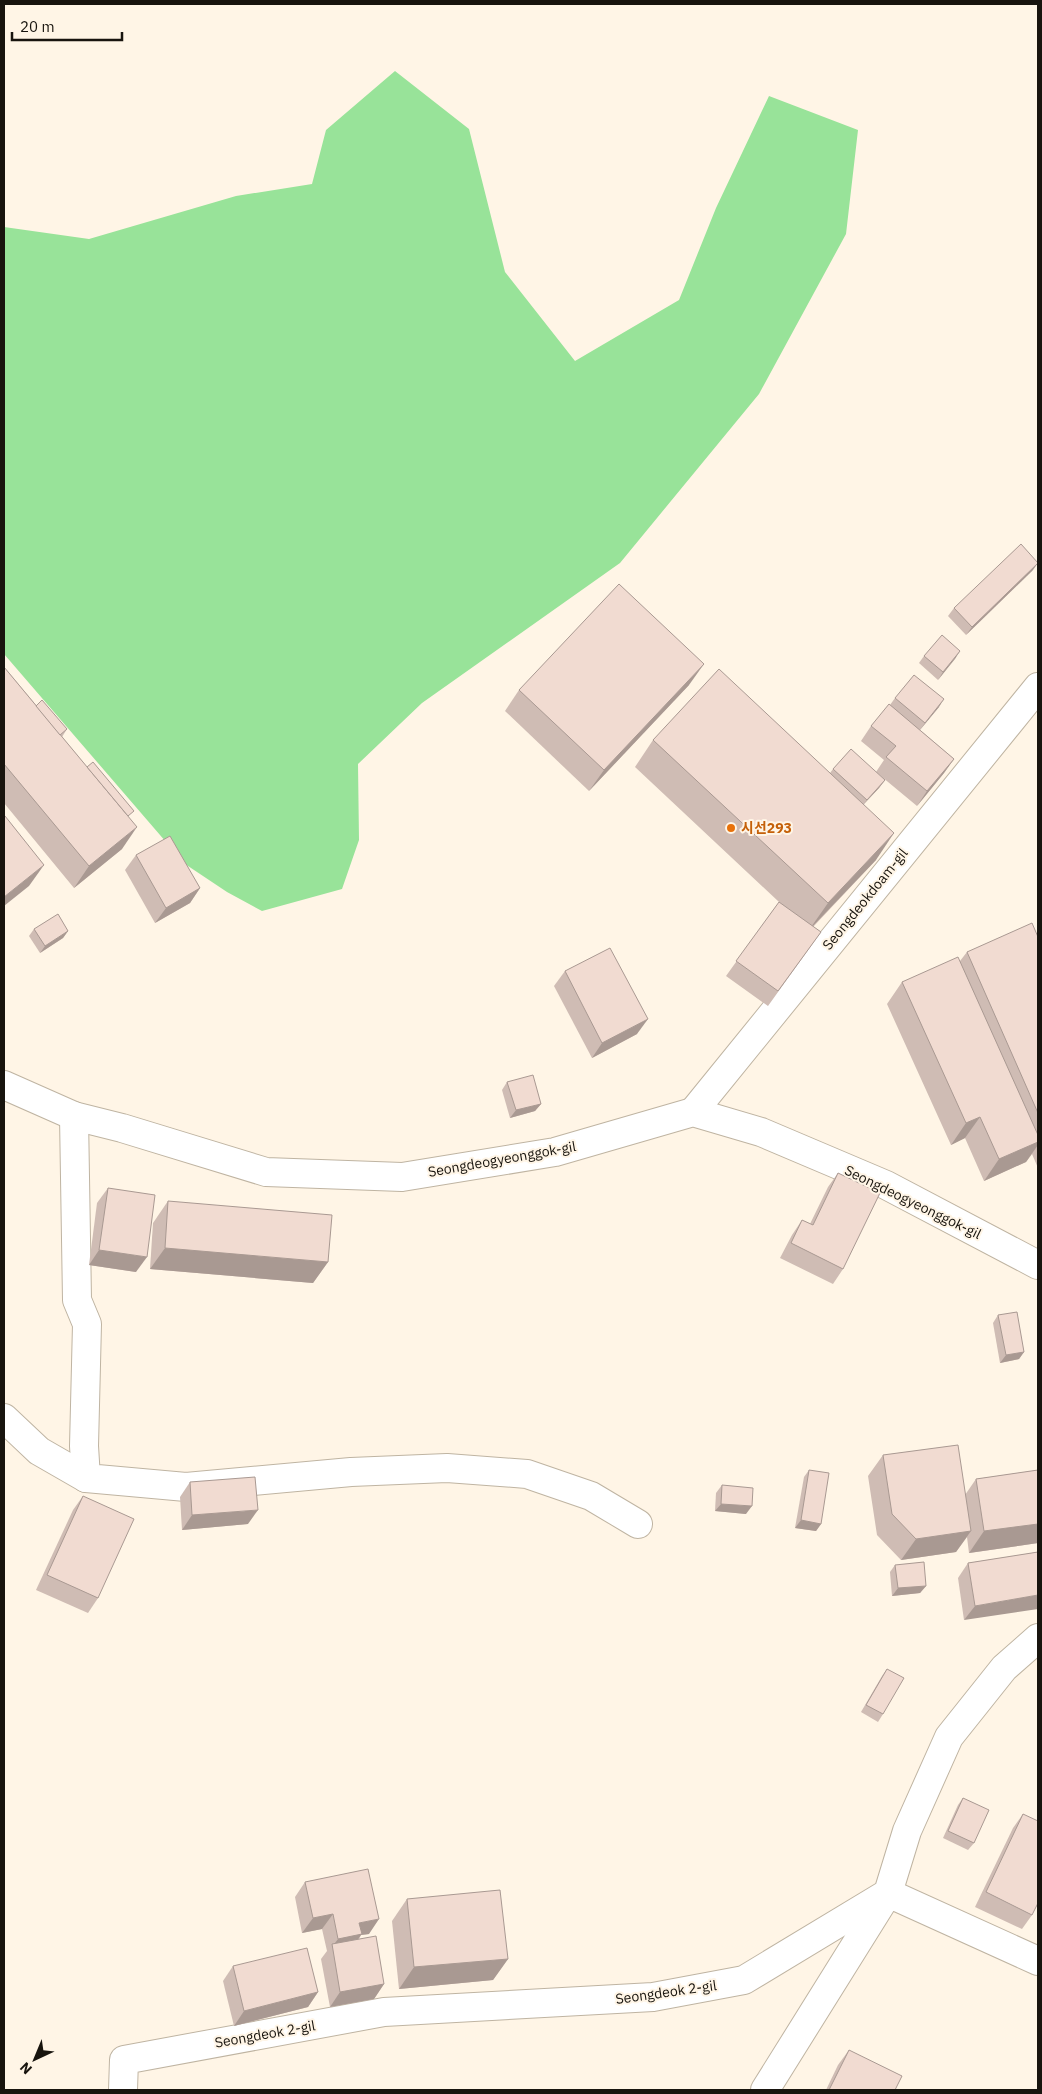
<svg xmlns="http://www.w3.org/2000/svg" width="1042" height="2094" font-family="'IBM Plex Sans','Noto Sans KR',sans-serif">
<style>
.green{fill:#98e399}
.lines{fill:none;stroke-linecap:round;stroke-linejoin:round}
.street-casing{stroke:#bfb4a2;stroke-width:30}
.secondary-casing{stroke:#bfb4a2;stroke-width:30}
.street{stroke:#fff;stroke-width:28}
.secondary{stroke:#fff;stroke-width:28}
.wall{fill:#cfbcb4}
.shaded-wall{fill:#a99992}
.building{fill:#f1dbd1;stroke:#a99992}
.food-dot{fill:#e8710a;stroke:#fff5e6;stroke-width:2}
.labels{text-anchor:middle;dominant-baseline:central;stroke-width:4;stroke-linejoin:round;paint-order:stroke}
.food-label{font-size:14px;font-weight:bold;fill:#c56008;stroke:#fff5e6;text-anchor:start}
.street-label{font-size:14px;fill:#18140e;stroke:#fff5e6}
</style>
<rect width="100%" height="100%" fill="#fff5e6"/>
<polygon class="green" points="395,71 469,129 505,272 575,361 679,300 716,208 769,96 858,130 846,234 759,394 620,563 422,703 358,764 359,840 342,889 262,911 227,892 185,864 4,654 4,227 89,239 236,196 312,184 326,130"/>
<g class="lines">
<g class="street-casing">
<g id="street">
<polyline points="693,1112 1038,687"/>
<polyline points="74,1116 77,1300 87,1324 84,1446 86,1478 186,1487 351,1472 447,1468 527,1474 591,1496 638,1524"/>
<polyline points="4,1418 39,1451 86,1478"/>
<polyline points="123,2090 124,2060 384,2012 653,1997 744,1980 888,1893 907,1831 949,1737 1004,1668 1038,1638"/>
<polyline points="765,2090 888,1893 1038,1961"/>
</g>
</g>
<g class="secondary-casing">
<polyline id="secondary" points="4,1085 74,1116 122,1128 266,1172 402,1177 555,1152 693,1112 761,1132 886,1185 1038,1265"/>
</g>
<use href="#street" class="street"/>
<use href="#secondary" class="secondary"/>
</g>
<g class="wall">
<polygon points="1033,570 966,635 948,616 954,608"/>
<polygon points="960,651 938,680 919,663 924,656"/>
<polygon points="4,667 36,705 67,729 62,737 129,818 122,849 74,888 4,803"/>
<polygon points="689,685 589,791 505,711 519,690"/>
<polygon points="895,698 939,707 920,730 954,759 944,773 917,806 876,772 884,760 861,741 871,726 890,705"/>
<polygon points="653,740 830,773 833,769 885,780 879,788 864,804 876,860 813,927 821,932 768,1006 726,976 779,902 635,767"/>
<polygon points="136,855 200,888 190,903 155,923 125,870"/>
<polygon points="34,929 68,931 63,938 40,953 29,936"/>
<polygon points="1038,937 1038,1168 1032,1154 1026,1162 984,1181 965,1138 951,1145 887,1004 902,982 960,961 967,952"/>
<polygon points="565,971 637,1034 592,1058 554,986"/>
<polygon points="507,1082 541,1104 535,1111 510,1118 502,1090"/>
<polygon points="838,1173 843,1269 833,1284 780,1258 792,1235 802,1220 810,1224 828,1187"/>
<polygon points="108,1188 136,1272 89,1265 97,1203"/>
<polygon points="168,1201 328,1262 313,1283 150,1269 153,1223"/>
<polygon points="998,1315 1024,1352 1019,1359 1000,1363 993,1323"/>
<polygon points="883,1455 965,1495 976,1479 1038,1470 1038,1543 969,1553 967,1537 956,1552 901,1560 877,1535 868,1476"/>
<polygon points="809,1470 821,1524 816,1531 795,1528 804,1477"/>
<polygon points="190,1482 248,1524 182,1530 180,1497"/>
<polygon points="722,1485 746,1514 715,1511 716,1493"/>
<polygon points="83,1496 98,1598 88,1613 36,1590 73,1510"/>
<polygon points="1038,1552 964,1620 958,1578 968,1563"/>
<polygon points="895,1565 926,1586 920,1593 892,1596 890,1572"/>
<polygon points="887,1669 883,1714 878,1722 861,1712 882,1676"/>
<polygon points="963,1798 974,1843 968,1850 943,1838 958,1805"/>
<polygon points="1023,1814 1032,1915 1022,1929 975,1907 1013,1828"/>
<polygon points="305,1882 369,1934 361,1935 359,1939 384,1984 374,1999 330,2007 321,1959 327,1951 322,1929 302,1933 295,1897"/>
<polygon points="407,1899 508,1959 493,1980 399,1989 392,1921"/>
<polygon points="233,1966 318,1992 308,2007 234,2026 223,1981"/>
<polygon points="849,2050 895,2090 826,2090 838,2065"/>
</g>
<g class="shaded-wall">
<polygon points="1038,563 1033,570 966,635 972,627"/>
<polygon points="960,651 955,659 938,680 943,672"/>
<polygon points="704,664 689,685 589,791 604,770"/>
<polygon points="944,699 939,707 919,731 925,723"/>
<polygon points="954,759 944,773 917,806 927,791"/>
<polygon points="885,780 879,788 861,807 867,800"/>
<polygon points="137,827 122,849 74,888 89,866"/>
<polygon points="894,833 876,860 809,930 828,903"/>
<polygon points="44,865 29,886 4,906 4,897"/>
<polygon points="200,888 190,903 155,923 166,908"/>
<polygon points="68,931 63,938 40,953 45,946"/>
<polygon points="648,1019 637,1034 592,1058 602,1043"/>
<polygon points="541,1104 535,1111 510,1118 516,1110"/>
<polygon points="980,1117 965,1138 951,1145 966,1123"/>
<polygon points="1038,1142 1038,1145 1026,1162 984,1181 999,1159"/>
<polygon points="165,1248 328,1262 313,1283 150,1269"/>
<polygon points="99,1250 147,1257 136,1272 89,1265"/>
<polygon points="1024,1352 1019,1359 1000,1363 1006,1355"/>
<polygon points="721,1504 752,1506 746,1514 715,1511"/>
<polygon points="258,1510 248,1524 182,1530 192,1515"/>
<polygon points="801,1520 821,1524 816,1531 795,1528"/>
<polygon points="1038,1524 1038,1543 969,1553 984,1531"/>
<polygon points="971,1531 956,1552 901,1560 916,1539"/>
<polygon points="926,1586 920,1593 892,1596 898,1588"/>
<polygon points="1038,1595 1038,1609 964,1620 975,1606"/>
<polygon points="333,1914 322,1929 302,1933 313,1918"/>
<polygon points="379,1919 369,1934 361,1935 351,1949 332,1947 338,1939 359,1923"/>
<polygon points="508,1959 493,1980 399,1989 414,1967"/>
<polygon points="384,1984 374,1999 330,2007 340,1992"/>
<polygon points="318,1992 308,2007 234,2026 244,2011"/>
</g>
<g class="building">
<polygon points="1021,544 1038,563 972,627 954,608"/>
<polygon points="619,584 704,664 604,770 519,690"/>
<polygon points="942,635 960,651 943,672 924,656"/>
<polygon points="4,667 137,827 89,866 4,764"/>
<polygon points="719,669 894,833 828,903 653,740"/>
<polygon points="914,675 944,699 925,723 895,698"/>
<polygon points="42,700 67,729 60,735 36,706"/>
<polygon points="889,704 954,759 927,791 886,757 896,746 871,726"/>
<polygon points="851,749 885,780 867,800 833,769"/>
<polygon points="93,762 134,811 128,816 87,767"/>
<polygon points="5,816 44,865 4,897 4,817"/>
<polygon points="170,836 200,888 166,908 136,855"/>
<polygon points="779,902 821,932 778,991 736,961"/>
<polygon points="58,914 68,931 45,946 34,929"/>
<polygon points="1032,923 1038,937 1038,1113 967,952"/>
<polygon points="610,948 648,1019 602,1043 565,971"/>
<polygon points="958,957 1038,1135 1038,1142 999,1159 980,1117 966,1123 902,982"/>
<polygon points="533,1075 541,1104 516,1110 507,1082"/>
<polygon points="838,1173 880,1193 843,1269 791,1243 802,1220 813,1225"/>
<polygon points="108,1188 155,1195 147,1257 99,1250"/>
<polygon points="168,1201 332,1215 328,1262 165,1248"/>
<polygon points="1017,1312 1024,1352 1006,1355 998,1315"/>
<polygon points="958,1445 971,1531 916,1539 892,1514 883,1455"/>
<polygon points="809,1470 829,1473 821,1524 801,1520"/>
<polygon points="1038,1470 1038,1524 984,1531 976,1479"/>
<polygon points="255,1477 258,1510 192,1515 190,1482"/>
<polygon points="722,1485 753,1488 752,1506 721,1504"/>
<polygon points="83,1496 134,1519 98,1598 47,1575"/>
<polygon points="1038,1552 1038,1595 975,1606 968,1563"/>
<polygon points="924,1562 926,1586 898,1588 895,1565"/>
<polygon points="887,1669 904,1678 883,1714 866,1705"/>
<polygon points="963,1798 989,1810 974,1843 948,1831"/>
<polygon points="1023,1814 1038,1821 1038,1903 1032,1915 986,1892"/>
<polygon points="368,1869 379,1919 359,1923 362,1934 338,1939 333,1914 313,1918 305,1882"/>
<polygon points="500,1890 508,1959 414,1967 407,1899"/>
<polygon points="376,1936 384,1984 340,1992 332,1944"/>
<polygon points="307,1948 318,1992 244,2011 233,1966"/>
<polygon points="849,2050 902,2076 895,2090 829,2090"/>
</g>
<circle class="food-dot" cx="731" cy="828" r="5"/>
<g class="labels">
<g class="food-label">
<text x="741" y="828">시선293</text>
</g>
<g class="street-label">
<text transform="translate(865 899) rotate(-51)">Seongdeokdoam-gil</text>
<text transform="translate(502 1159) rotate(-10)">Seongdeogyeonggok-gil</text>
<text transform="translate(913 1202) rotate(26)">Seongdeogyeonggok-gil</text>
<text transform="translate(666 1992) rotate(-8)">Seongdeok 2-gil</text>
<text transform="translate(265 2034) rotate(-10)">Seongdeok 2-gil</text>
</g>
</g>
<rect width="1042" height="2094" fill="none" stroke="#18140e" stroke-width="10"/>
<g transform="translate(35 2059) rotate(224)" stroke="#fff5e6" stroke-width="4" paint-order="stroke">
<path d="M0-4L9 19L0 12L-9 19Z" fill="#18140e"/>
<text y="-8" font-size="14" font-weight="bold" text-anchor="middle" fill="#18140e">N</text>
</g>
<path d="M12 32v8h110v-8" fill="none" stroke="#18140e" stroke-width="2.5"/>
<text x="20" y="32" font-size="15" fill="#18140e" stroke="#fff5e6" stroke-width="4" paint-order="stroke">20 m</text>
</svg>
